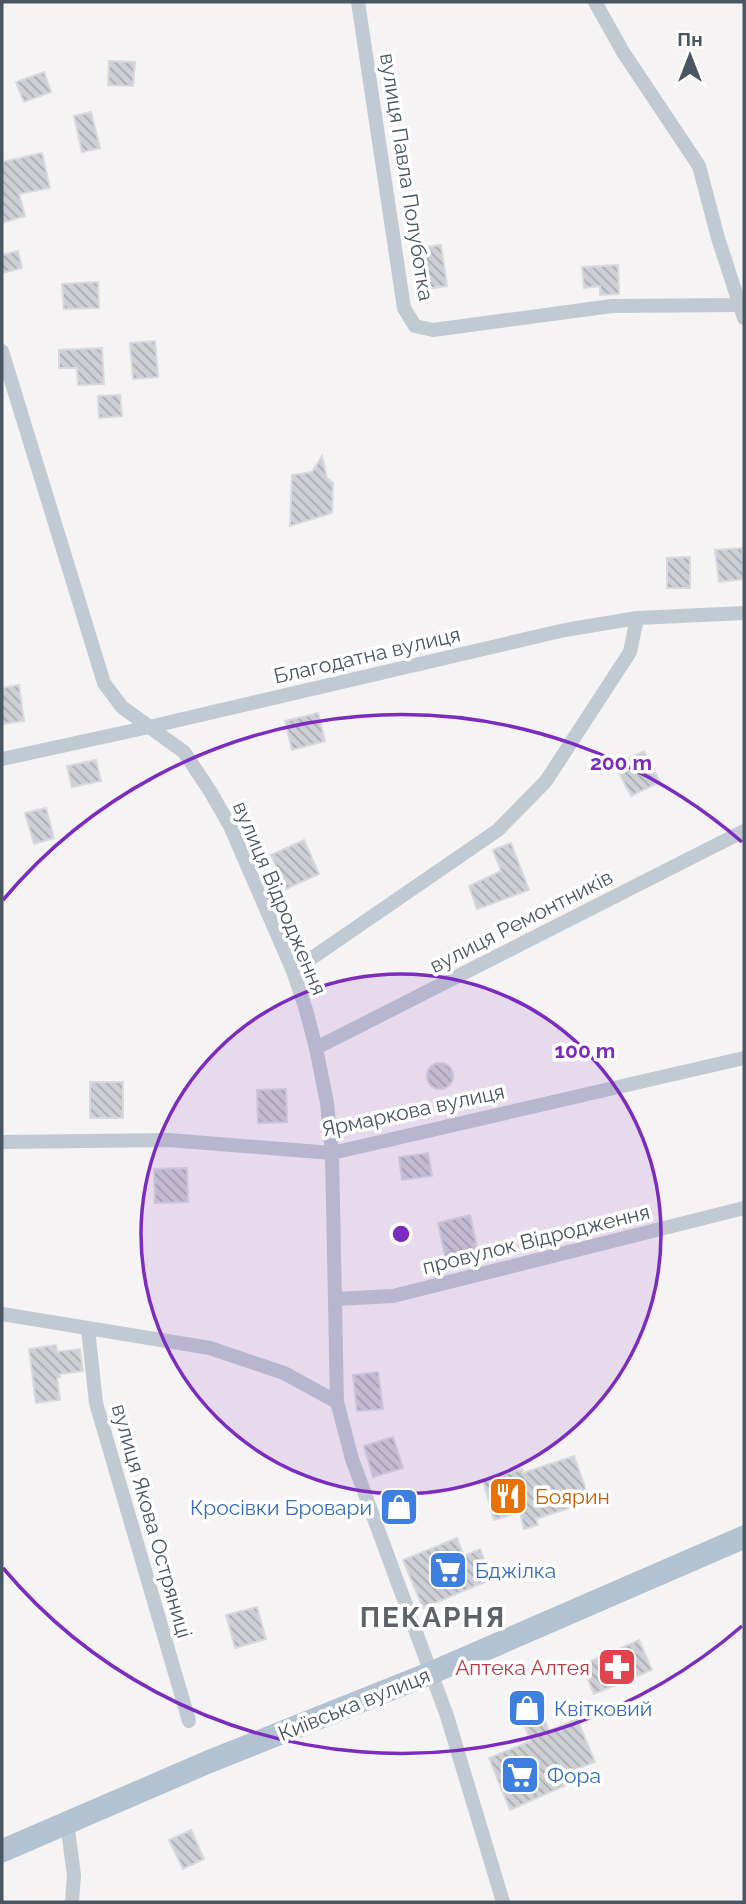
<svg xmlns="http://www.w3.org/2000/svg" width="746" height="1904" font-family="Raleway,sans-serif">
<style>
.building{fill:url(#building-back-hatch);stroke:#d7d9de;stroke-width:2}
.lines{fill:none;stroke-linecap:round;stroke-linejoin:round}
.street{stroke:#c1cad2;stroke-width:14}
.primary{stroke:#b3c2d1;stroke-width:23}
.ring{fill:none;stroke:#7b2cbf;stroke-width:3.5}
.labels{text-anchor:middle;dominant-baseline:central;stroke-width:7;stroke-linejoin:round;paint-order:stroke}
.street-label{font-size:21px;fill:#4a5661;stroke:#fff}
.food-label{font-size:21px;fill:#c56008;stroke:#fff;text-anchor:start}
.shop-label{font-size:21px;fill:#366cbe;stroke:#fff;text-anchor:start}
.health-label{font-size:21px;fill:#be3a42;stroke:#fff;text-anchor:end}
.district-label{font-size:28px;font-weight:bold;letter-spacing:2px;fill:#5f6368;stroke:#fff}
.centre{fill:#7b2cbf;stroke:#fff;stroke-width:3.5}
.ring-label{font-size:21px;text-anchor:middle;font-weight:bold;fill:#7b2cbf;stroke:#fff;stroke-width:7;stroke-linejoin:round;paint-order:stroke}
</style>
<defs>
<pattern id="building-back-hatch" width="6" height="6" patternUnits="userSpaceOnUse" patternTransform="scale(1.75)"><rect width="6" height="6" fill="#cdcfd5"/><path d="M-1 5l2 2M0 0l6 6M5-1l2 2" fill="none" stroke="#a8abb0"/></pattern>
</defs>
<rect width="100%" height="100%" fill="#f5f3f3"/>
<g class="building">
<polygon points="109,61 135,62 133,86 108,85"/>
<polygon points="44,72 51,92 24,102 16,82"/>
<polygon points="91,112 100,148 82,152 74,116"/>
<polygon points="42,153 50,188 19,194 25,216 2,223 2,162"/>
<polygon points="441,245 447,286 419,290 413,249"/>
<polygon points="18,251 22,268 2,273 2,255"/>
<polygon points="618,265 619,294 600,295 600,286 584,288 582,267"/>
<polygon points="98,282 99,308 64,309 62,284"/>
<polygon points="155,341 158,377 133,379 130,343"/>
<polygon points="102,348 104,384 78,385 77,368 59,368 59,350"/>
<polygon points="120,395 122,416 99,418 98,396"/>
<polygon points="322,456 327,478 333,483 332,513 290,526 292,475 312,472"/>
<polygon points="742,548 744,579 719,582 715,550"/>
<polygon points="690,557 690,588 667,588 667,558"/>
<polygon points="19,685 24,721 2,724 2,688"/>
<polygon points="318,713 325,741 292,750 285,721"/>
<polygon points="644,751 660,782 631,796 615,765"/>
<polygon points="96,760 101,781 72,787 67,766"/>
<polygon points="46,808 54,838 34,844 25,813"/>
<polygon points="304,840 319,874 286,889 271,855"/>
<polygon points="511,843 529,890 477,909 469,886 501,871 493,850"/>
<circle cx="440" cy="1076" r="13"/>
<rect x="90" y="1082" width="33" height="36"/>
<polygon points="286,1089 287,1122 258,1123 257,1090"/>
<polygon points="428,1153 432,1176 402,1180 399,1157"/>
<polygon points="187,1168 188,1202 155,1203 154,1169"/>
<polygon points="470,1215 479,1257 447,1264 438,1223"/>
<polygon points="56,1345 57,1352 80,1349 83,1371 60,1374 60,1377 57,1378 60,1400 36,1403 29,1349"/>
<polygon points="378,1372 383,1409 357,1411 353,1375"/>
<polygon points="393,1437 403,1468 373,1477 364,1446"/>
<polygon points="574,1456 590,1501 536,1519 538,1525 524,1529 520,1512 494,1520 483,1480 522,1469 523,1473"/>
<polygon points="457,1538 464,1556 480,1549 492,1579 423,1608 403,1560"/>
<polygon points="257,1607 266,1639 235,1648 226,1615"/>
<polygon points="639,1640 652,1670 594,1694 582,1665"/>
<polygon points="544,1719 549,1731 577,1719 595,1762 571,1771 575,1781 510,1810 489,1758 531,1741 525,1727"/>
<polygon points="191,1830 204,1859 183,1869 169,1840"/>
</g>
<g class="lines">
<g class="street">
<polyline points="358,2 404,308 415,326 433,330 612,306 739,305 744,301"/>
<polyline points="595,2 623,52 699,166 718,238 744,318"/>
<polyline points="2,351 104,683 122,707 184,752 210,791 230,826 293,971 306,1010 316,1048 327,1103 332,1153 337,1402 352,1459 447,1716 503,1902"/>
<polyline points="2,759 149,727 565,630 637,618 744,613"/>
<polyline points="293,971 498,830 546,781 630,652 637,618"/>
<polyline points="316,1048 744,831"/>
<polyline points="2,1142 169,1140 332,1153 744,1058"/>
<polyline points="336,1299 393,1296 744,1208"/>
<polyline points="2,1314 210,1348 284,1373 337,1402"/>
<polyline points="88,1329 96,1403 189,1721"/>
<polyline points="67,1823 74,1875 72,1902"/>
</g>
<polyline class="primary" points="2,1851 208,1762 431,1673 744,1537"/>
</g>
<circle cx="401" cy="1234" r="260" fill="#7b2cbf" fill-opacity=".12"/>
<g class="ring">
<circle cx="401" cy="1234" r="260"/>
<path d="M742 1626A520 520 0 0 1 3 1568M3 900A520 520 0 0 1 742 842"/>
</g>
<defs>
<g id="restaurant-square" transform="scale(2.0125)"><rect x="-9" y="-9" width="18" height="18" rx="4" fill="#e8710a" stroke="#fff"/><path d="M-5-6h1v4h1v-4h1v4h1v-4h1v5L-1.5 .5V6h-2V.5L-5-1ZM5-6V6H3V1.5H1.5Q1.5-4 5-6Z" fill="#fff"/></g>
<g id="shop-square" transform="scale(2.0125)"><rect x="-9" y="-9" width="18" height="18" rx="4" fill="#3f7fe0" stroke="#fff"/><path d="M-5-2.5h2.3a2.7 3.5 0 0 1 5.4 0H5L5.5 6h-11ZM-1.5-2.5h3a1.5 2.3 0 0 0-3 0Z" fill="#fff"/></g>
<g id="supermarket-square" transform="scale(2.0125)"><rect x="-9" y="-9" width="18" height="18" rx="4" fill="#3f7fe0" stroke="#fff"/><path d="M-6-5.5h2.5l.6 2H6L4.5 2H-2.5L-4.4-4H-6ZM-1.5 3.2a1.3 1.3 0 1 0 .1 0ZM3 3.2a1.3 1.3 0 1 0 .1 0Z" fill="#fff"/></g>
<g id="pharmacy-square" transform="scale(2.0125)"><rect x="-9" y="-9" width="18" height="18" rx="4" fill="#e0444e" stroke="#fff"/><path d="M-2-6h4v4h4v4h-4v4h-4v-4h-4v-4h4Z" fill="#fff"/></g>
</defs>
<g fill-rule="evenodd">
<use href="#restaurant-square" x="508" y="1496"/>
<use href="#shop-square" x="399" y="1507"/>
<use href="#supermarket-square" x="448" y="1570"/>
<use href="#pharmacy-square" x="617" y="1667"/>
<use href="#shop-square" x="527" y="1708"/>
<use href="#supermarket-square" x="520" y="1775"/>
</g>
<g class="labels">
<g class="street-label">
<text transform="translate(407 177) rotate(81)">вулиця Павла Полуботка</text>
<text transform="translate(367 655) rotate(-13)">Благодатна вулиця</text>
<text transform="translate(280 898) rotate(67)">вулиця Відродження</text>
<text transform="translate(521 921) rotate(-27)">вулиця Ремонтників</text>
<text transform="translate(413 1110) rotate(-12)">Ярмаркова вулиця</text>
<text transform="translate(536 1239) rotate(-14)">провулок Відродження</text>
<text transform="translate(152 1521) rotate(74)">вулиця Якова Остряниці</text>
<text transform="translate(354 1704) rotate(-22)">Київська вулиця</text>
</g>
<g class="food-label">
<text x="535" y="1496">Боярин</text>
</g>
<g class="shop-label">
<text x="372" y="1507" text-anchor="end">Кросівки Бровари</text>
<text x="475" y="1570">Бджілка</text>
<text x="554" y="1708">Квітковий</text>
<text x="547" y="1775">Фора</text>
</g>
<g class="health-label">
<text x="590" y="1667">Аптека Алтея</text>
</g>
<g class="district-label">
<text x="433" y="1617">ПЕКАРНЯ</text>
</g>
</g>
<circle cx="401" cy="1234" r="10" class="centre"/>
<g class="ring-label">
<text x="621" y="770">200 m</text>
<text x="585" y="1058">100 m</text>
</g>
<rect width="746" height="1904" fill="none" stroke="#4a5661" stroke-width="7"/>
<g transform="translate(690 56)" stroke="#ffffff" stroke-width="5" paint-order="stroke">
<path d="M0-5L12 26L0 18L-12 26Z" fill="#4a5661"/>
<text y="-10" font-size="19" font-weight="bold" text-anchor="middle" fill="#4a5661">Пн</text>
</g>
</svg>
